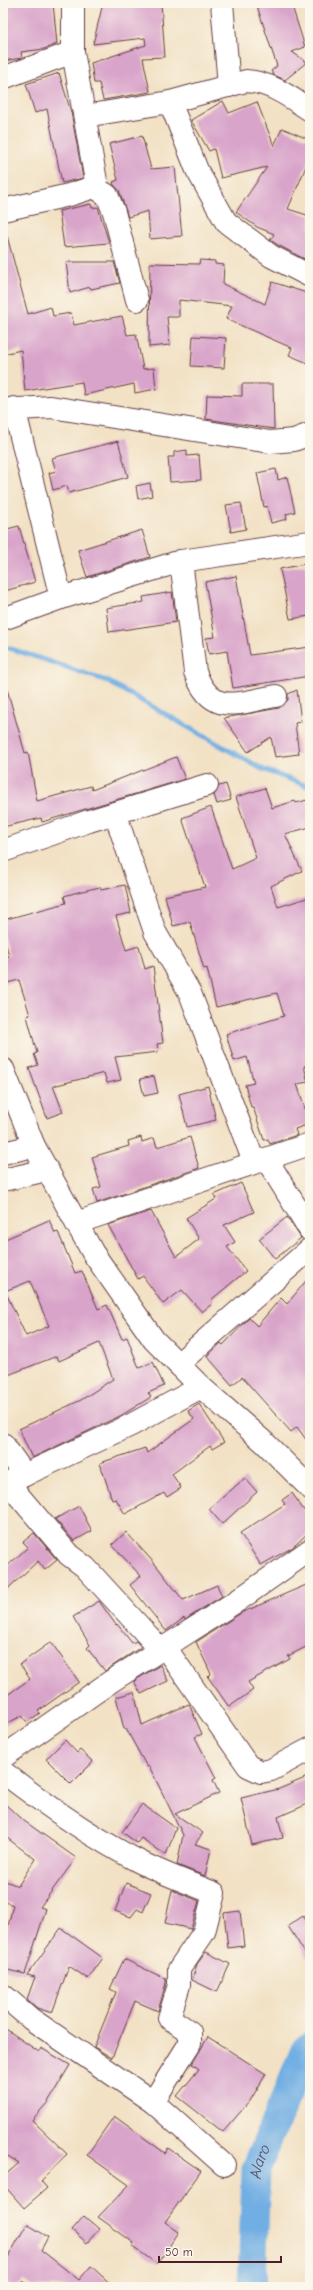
<svg xmlns="http://www.w3.org/2000/svg" width="313" height="2290" font-family="'Comic Neue',sans-serif">
<style>
.lines{fill:none;stroke-linecap:round;stroke-linejoin:round}
.stream{stroke:#71aee3;stroke-width:5}
.river{stroke:#71aee3;stroke-width:29}
.building{fill:#d9a4ca;fill-rule:evenodd}
.minor-casing{stroke:#633c42;stroke-width:24}
.minor{stroke:#fff;stroke-width:22}
.labels{text-anchor:middle;dominant-baseline:central;stroke-width:3;stroke-linejoin:round;paint-order:stroke}
.water-label{font-size:16px;font-style:italic;fill:#58516b;stroke:#fbf7ec}
</style>
<rect width="100%" height="100%" fill="#fbf7ec"/>
<filter id="ink" filterUnits="userSpaceOnUse"><feTurbulence type="fractalNoise" baseFrequency=".025" numOctaves="2"/><feDisplacementMap in="SourceGraphic" scale="8" xChannelSelector="R" yChannelSelector="G"/><feConvolveMatrix kernelMatrix="1 2 1 2 8 2 1 2 1" color-interpolation-filters="sRGB"/></filter>
<filter id="wash" filterUnits="userSpaceOnUse"><feTurbulence type="fractalNoise" baseFrequency=".012" numOctaves="4" result="noise"/><feDisplacementMap in="SourceGraphic" scale="16" xChannelSelector="R" yChannelSelector="G"/><feGaussianBlur stdDeviation="0.9" result="paint"/><feColorMatrix in="noise" values="0 0 0 0 0 0 0 0 0 0 0 0 0 0 0 0 0 1.4 0 .05"/><feComposite in="paint" operator="in"/></filter>
<g filter="url(#wash)">
<rect width="100%" height="100%" fill="#f2e1c4"/>
<g class="lines">
<polyline class="stream" points="3,646 107,681 262,769 310,787"/>
<path class="river" id="s1" d="M252,2287L256,2169L305,2050L310,2046"/>
</g>
<g id="blocks">
<g class="building">
<polygon points="3,3 53,3 57,44 44,49 21,52 22,58 3,61"/>
<polygon points="103,3 161,3 165,57 143,58 150,92 103,100 99,83 94,83 91,63 146,45 145,38 93,44"/>
<polygon points="256,3 291,3 305,47 292,52 307,62 285,80 274,75 271,71 277,66"/>
<polygon points="59,73 71,112 83,178 62,183 47,109 35,113 26,84"/>
<polygon points="223,101 229,113 257,102 274,146 282,128 310,140 310,157 288,209 310,216 310,262 278,245 270,240 274,234 257,227 236,212 267,167 221,178 214,149 209,151 191,120"/>
<polygon points="142,136 151,169 175,167 182,236 150,239 148,211 128,217 119,190 114,185 113,182 118,180 109,144"/>
<polygon points="91,204 92,208 98,207 109,243 64,247 59,211"/>
<polygon points="3,236 7,236 28,314 51,307 53,316 71,313 74,325 122,316 127,335 136,334 143,369 154,368 156,389 135,393 134,384 84,395 82,382 25,391 21,350 3,354"/>
<polygon points="200,260 215,261 215,264 224,265 223,284 265,304 272,282 310,294 310,364 289,355 292,348 226,319 232,306 179,300 179,317 167,317 170,345 149,347 150,263 199,264"/>
<polygon points="66,262 114,262 120,283 91,289 90,287 70,293"/>
<polygon points="193,336 226,338 224,368 191,366"/>
<polygon points="242,384 273,384 274,429 206,419 207,395 242,396"/>
<polygon points="118,441 128,477 69,493 67,486 53,490 49,473 56,471 52,458"/>
<polygon points="187,450 187,456 199,455 201,480 170,482 168,457 174,457 174,452"/>
<polygon points="276,469 278,480 287,477 295,512 286,514 287,519 271,523 267,506 264,507 257,473"/>
<polygon points="150,483 152,496 138,499 136,486"/>
<polygon points="241,503 246,529 231,532 226,505"/>
<polygon points="19,526 35,582 5,591 3,582 3,530"/>
<polygon points="142,530 150,557 87,577 78,550"/>
<polygon points="305,564 310,589 310,616 290,619 280,569"/>
<polygon points="236,576 250,655 310,647 310,676 233,688 227,651 209,654 206,638 215,637 205,582"/>
<polygon points="172,592 176,622 109,632 106,608 144,602 143,597"/>
<polygon points="7,689 25,753 28,752 37,801 91,786 92,790 176,757 185,779 42,822 41,818 3,827 3,690"/>
<polygon points="297,690 301,722 295,723 299,754 275,757 271,737 248,752 224,718 279,708 288,700 288,694"/>
<polygon points="226,784 231,800 217,804 214,795 219,786"/>
<polygon points="265,788 272,808 295,801 296,803 307,800 310,810 310,827 285,834 302,871 271,886 278,907 310,897 310,1065 304,1066 308,1082 297,1084 310,1124 295,1129 297,1135 270,1144 268,1139 264,1140 253,1107 251,1107 245,1085 254,1083 247,1057 234,1061 226,1034 284,1016 277,993 216,1007 207,968 204,969 190,922 173,926 165,896 205,887 182,818 211,807 232,869 256,858 236,797"/>
<polygon points="125,885 131,913 116,916 126,950 139,946 145,969 153,966 163,1043 157,1044 158,1052 115,1057 121,1080 107,1083 104,1073 53,1086 63,1112 47,1118 29,1068 38,1065 34,1054 37,1053 27,1016 30,1015 19,980 3,984 3,957 9,956 3,934 3,920 66,903 64,896 78,892 100,887 101,890"/>
<polygon points="154,1076 158,1093 144,1096 140,1079"/>
<polygon points="208,1086 216,1120 187,1127 179,1094"/>
<polygon points="141,1137 142,1142 154,1138 157,1147 190,1137 199,1168 97,1203 93,1189 101,1187 92,1157 129,1146 128,1141"/>
<polygon points="241,1183 254,1212 224,1225 235,1242 227,1247 246,1271 211,1300 213,1303 202,1312 182,1290 163,1304 143,1276 138,1279 108,1225 151,1211 176,1257 199,1239 186,1218 216,1199 214,1195"/>
<polygon points="287,1217 301,1238 275,1259 259,1239"/>
<path d="M49,1220L55,1233L58,1232L75,1273L82,1271L98,1309L107,1305L122,1339L127,1337L139,1368L153,1362L164,1386L148,1393L151,1397L122,1415L32,1458L19,1429L81,1400L113,1379L99,1343L59,1361L57,1356L3,1377V1240ZM30,1281L49,1326L26,1336L5,1291Z"/>
<polygon points="310,1276 310,1445 297,1427 291,1432 242,1377 232,1385 207,1356 221,1343 223,1345 249,1318 257,1326 281,1298 287,1304"/>
<polygon points="199,1404 224,1442 212,1449 210,1446 172,1474 181,1488 167,1497 164,1493 125,1514 116,1499 112,1500 100,1463 145,1448 147,1453 194,1419 188,1411"/>
<polygon points="245,1478 257,1492 222,1524 209,1509"/>
<polygon points="292,1493 310,1519 310,1531 293,1547 261,1565 240,1533 285,1504 282,1500"/>
<polygon points="79,1506 92,1531 74,1541 55,1519"/>
<polygon points="126,1532 156,1565 183,1600 217,1585 222,1596 185,1620 184,1618 166,1631 130,1585 141,1576 112,1545"/>
<polygon points="34,1533 57,1560 45,1570 38,1561 3,1593 3,1570 28,1547 23,1542"/>
<polygon points="306,1585 310,1593 310,1645 288,1656 290,1659 248,1682 253,1690 229,1707 208,1677 211,1674 196,1642 241,1613"/>
<polygon points="99,1601 116,1625 117,1624 132,1643 136,1641 141,1647 105,1671 87,1648 90,1645 73,1617"/>
<polygon points="51,1642 79,1682 38,1711 40,1713 27,1722 22,1716 3,1725 3,1698 30,1679 20,1664"/>
<polygon points="160,1665 168,1681 141,1694 134,1681"/>
<polygon points="134,1692 142,1725 189,1704 202,1734 195,1737 216,1778 213,1780 219,1793 175,1814 203,1833 195,1844 211,1849 205,1876 177,1865 183,1835 149,1766 147,1767 126,1729 124,1729 116,1697"/>
<polygon points="65,1740 77,1753 80,1750 93,1762 71,1784 46,1759"/>
<polygon points="310,1776 310,1803 278,1817 283,1838 252,1845 241,1798 279,1789"/>
<polygon points="3,1802 20,1818 76,1858 40,1907 46,1909 25,1974 3,1969 3,1948 13,1905 3,1901 3,1880 18,1886 35,1859 3,1835"/>
<polygon points="142,1804 176,1828 166,1855 141,1838 137,1843 122,1832"/>
<polygon points="126,1883 151,1893 143,1912 137,1909 131,1917 115,1911"/>
<polygon points="172,1890 199,1901 191,1929 165,1923"/>
<polygon points="240,1911 244,1946 228,1948 224,1913"/>
<polygon points="303,1916 310,1926 310,1961 288,1926"/>
<polygon points="61,1928 103,1958 88,1979 69,1966 52,2013 37,2008 27,1999 35,1977 27,1975"/>
<polygon points="206,1952 230,1964 217,1992 192,1980 197,1964"/>
<polygon points="124,1959 166,1979 166,1983 158,2011 135,2001 112,2058 94,2047 116,1992 110,1989"/>
<polygon points="3,2027 39,2052 41,2048 70,2065 48,2102 32,2120 67,2154 41,2181 47,2188 24,2208 3,2184 3,2177 19,2163 3,2153"/>
<polygon points="208,2037 266,2074 250,2101 223,2132 177,2096 199,2069 192,2064"/>
<polygon points="114,2116 165,2153 168,2148 201,2171 165,2222 179,2232 157,2264 132,2246 134,2243 98,2217 129,2185 87,2155"/>
<polygon points="84,2216 99,2229 87,2243 72,2230"/>
<polygon points="27,2224 48,2237 41,2250 79,2280 91,2266 114,2287 32,2287 23,2280 18,2287 13,2287 3,2281 3,2266"/>
</g>
</g>
</g>
<g filter="url(#ink)">
<use href="#blocks" fill-opacity="0" stroke="#633c42" stroke-width="1"/>
<g class="lines">
<g class="minor-casing">
<g id="minor">
<polyline points="222,3 229,86"/>
<polyline points="3,78 73,52"/>
<polyline points="170,102 197,170 226,222 271,256 310,276"/>
<path d="M85,116L170,102L246,81C270,82 290,97 310,110"/>
<polyline points="94,187 107,195 114,212 137,300"/>
<polyline points="3,210 69,195 94,187 96,181 73,52 73,3"/>
<polyline points="14,408 61,598"/>
<polyline points="3,410 51,407 270,442 294,440 310,434"/>
<path d="M181,561L195,672C212,718 238,702 276,696"/>
<polyline points="3,619 61,598 181,561 310,542"/>
<polyline points="115,813 155,932 190,993 254,1162"/>
<polyline points="3,851 89,821 207,785"/>
<polyline points="3,1069 34,1146 93,1253 154,1340 201,1387 265,1443 310,1488"/>
<polyline points="3,1153 34,1146"/>
<polyline points="267,1160 310,1230"/>
<polyline points="3,1180 47,1170"/>
<polyline points="76,1223 310,1144"/>
<polyline points="178,1364 310,1249"/>
<polyline points="3,1444 25,1475"/>
<polyline points="8,1483 69,1555 85,1567 161,1650"/>
<polyline points="3,1485 131,1425 201,1387"/>
<polyline points="165,1647 248,1766 261,1772 271,1770 310,1749"/>
<polyline points="3,1757 110,1682 237,1601 310,1550"/>
<path d="M3,1772C47,1806 91,1837 140,1862C164,1874 189,1883 214,1893L204,1932L179,1969V1985L169,2018L190,2032V2043L153,2102"/>
<polyline points="3,1995 31,2019 153,2102 224,2165"/>
</g>
</g>
<use href="#minor" class="minor"/>
</g>
</g>
<g class="labels">
<g class="water-label">
<text stroke="none"><textPath href="#s1" startOffset="126">Alaro</textPath></text>
</g>
</g>
<rect width="313" height="2290" fill="none" stroke="#fbf7ec" stroke-width="16"/>
<path d="M159 2256v6h122v-6" fill="none" stroke="#4a1f2b" stroke-width="2"/>
<text x="165" y="2256" font-size="12" fill="#4a1f2b" stroke="#fbf7ec" stroke-width="3" paint-order="stroke">50 m</text>
</svg>
